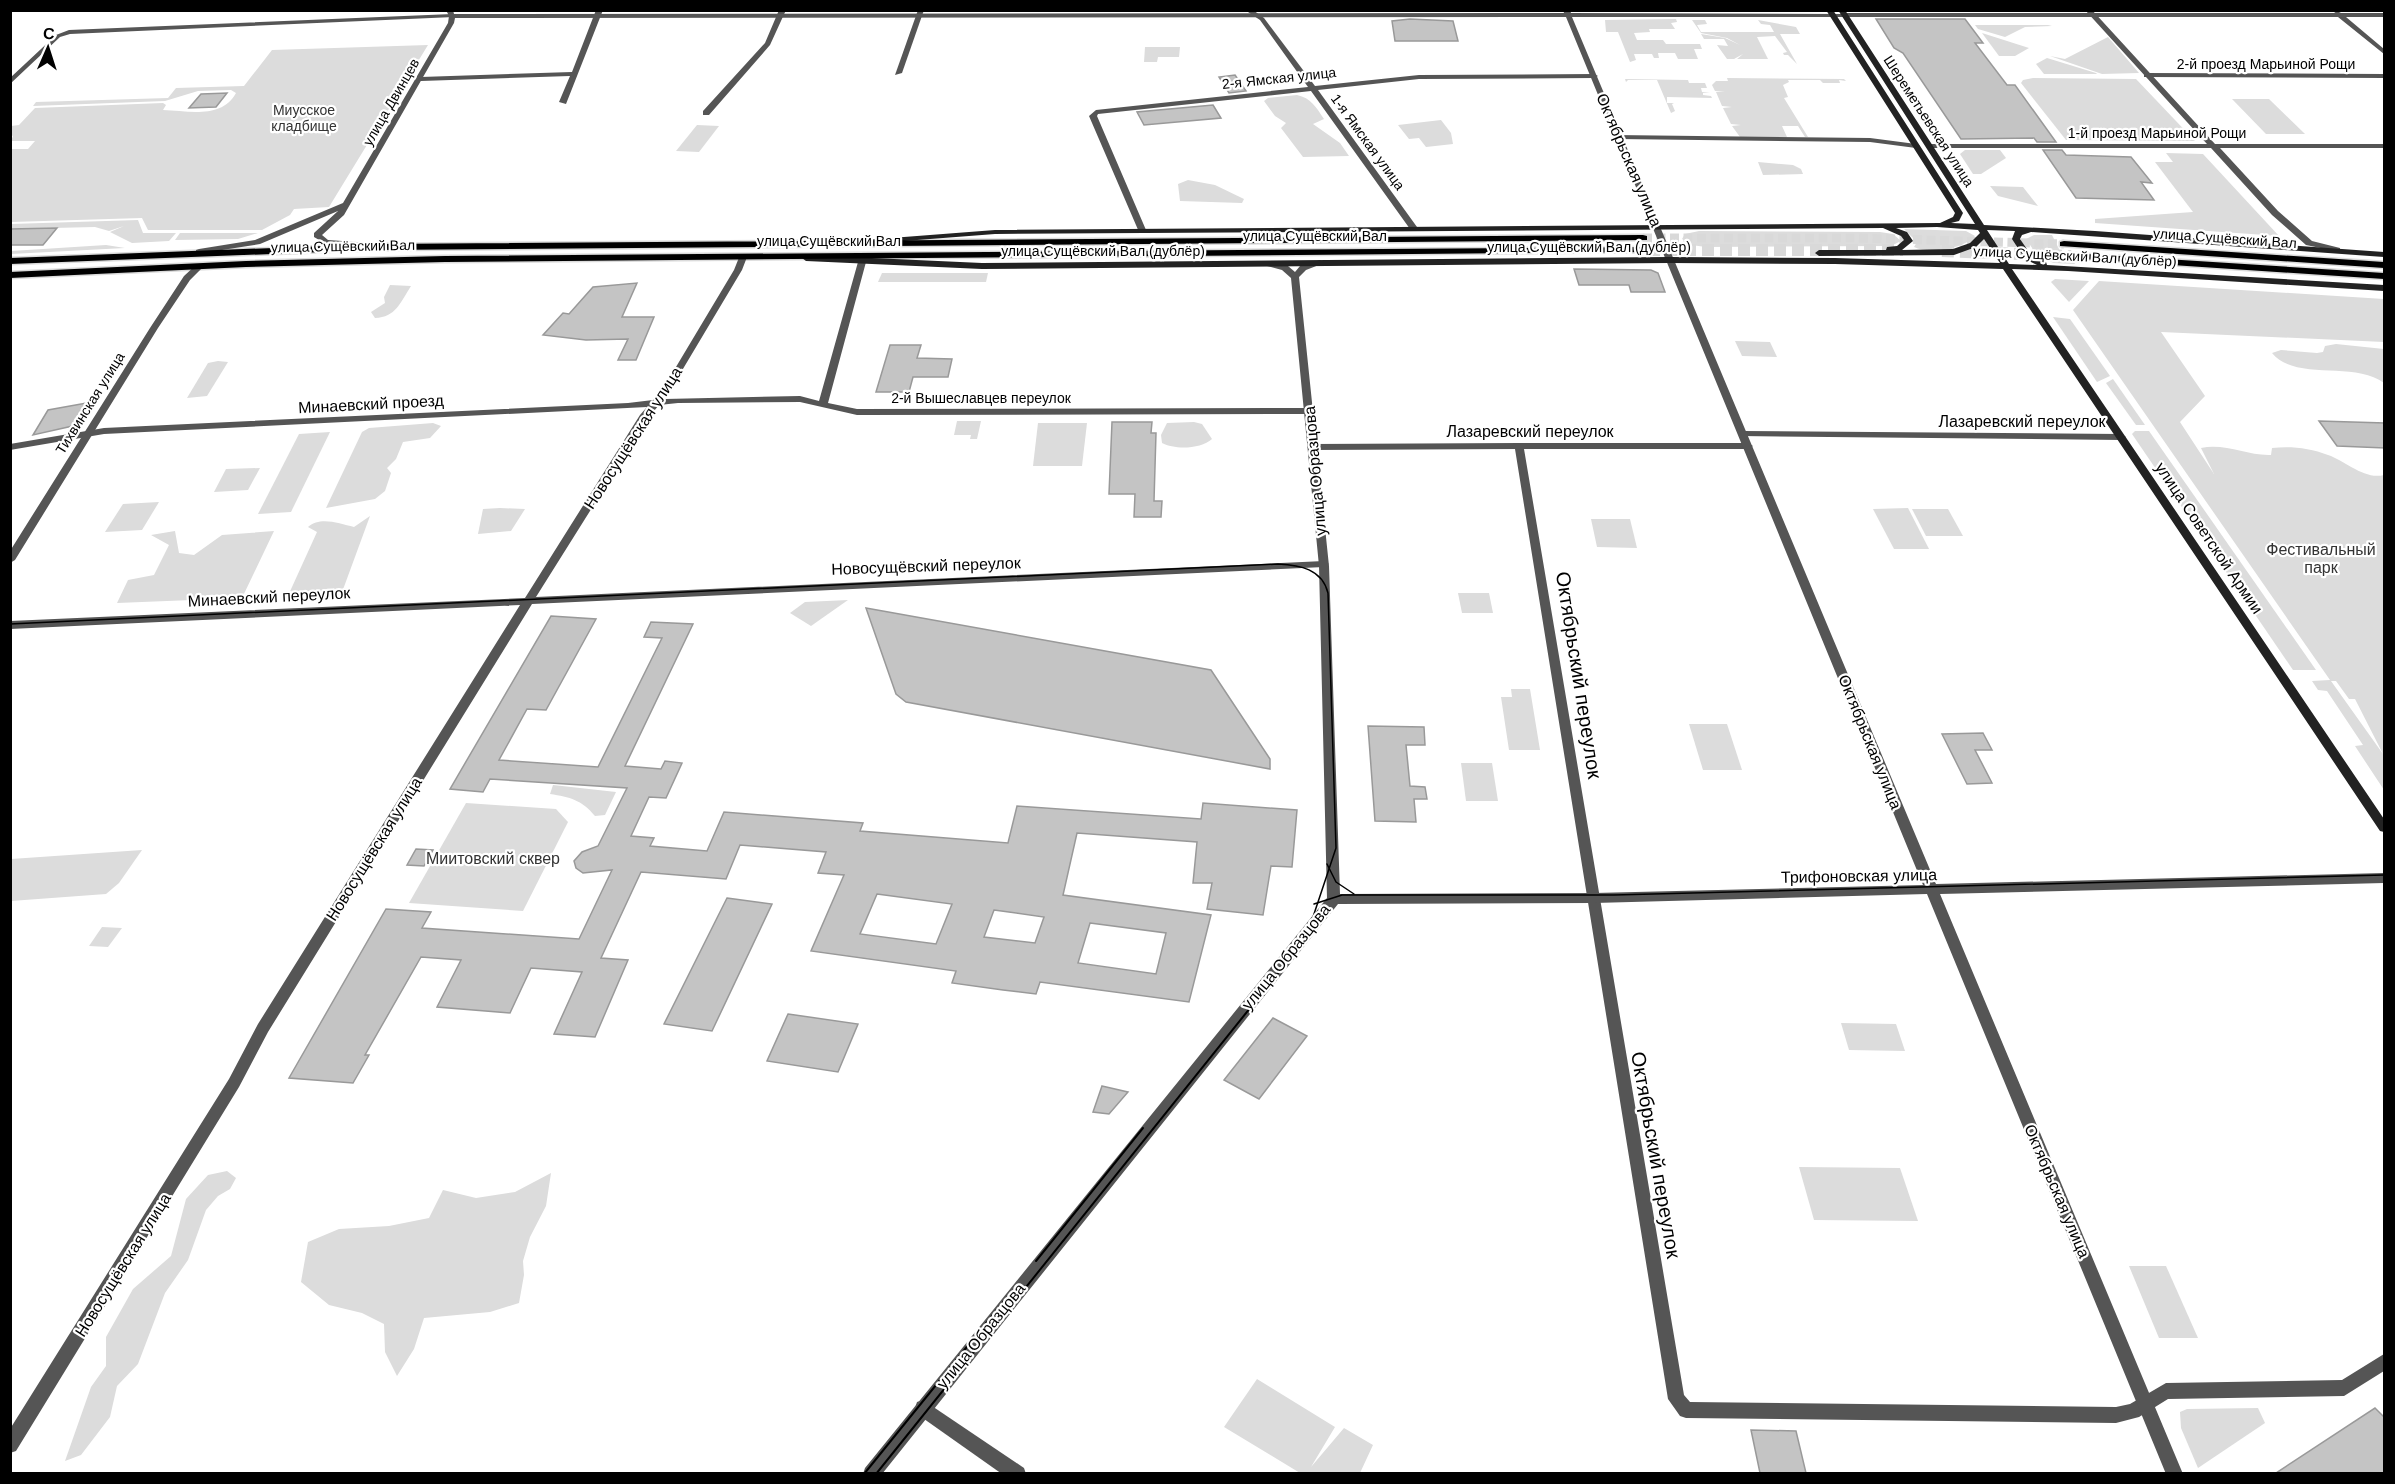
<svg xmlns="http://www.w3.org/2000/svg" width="2395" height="1484" font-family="Helvetica,sans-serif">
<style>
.green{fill:#dcdcdc;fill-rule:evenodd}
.building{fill:#c4c4c4;stroke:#999;stroke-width:1.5;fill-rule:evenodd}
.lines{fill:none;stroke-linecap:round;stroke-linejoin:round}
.primary-tunnel-far1{stroke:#d9d9d9;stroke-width:9;stroke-dasharray:9 4.5;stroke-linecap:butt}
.primary-tunnel{stroke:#d9d9d9;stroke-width:12;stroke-dasharray:12 6;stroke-linecap:butt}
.primary-casing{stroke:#dbdbdb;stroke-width:3}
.minor{fill:#555;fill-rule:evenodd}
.tertiary{fill:#555;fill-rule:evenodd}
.secondary{fill:#222;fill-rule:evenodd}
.primary{fill:#000;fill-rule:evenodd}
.tram-far1{stroke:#000;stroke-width:1.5}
.tram{stroke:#000;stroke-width:2}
.labels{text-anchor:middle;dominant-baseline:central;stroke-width:4.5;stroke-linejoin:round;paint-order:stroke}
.far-street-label{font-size:14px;fill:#000;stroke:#fff}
.far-park-label{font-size:14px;fill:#333;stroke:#fff}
.street-label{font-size:16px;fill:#000;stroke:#fff}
.park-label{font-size:16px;fill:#333;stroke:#fff}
.near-street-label{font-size:20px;fill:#000;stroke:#fff}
</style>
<rect width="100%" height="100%" fill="#fff"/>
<g class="green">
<polygon points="1676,19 1677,22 1671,23 1675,29 1649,29 1650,32 1634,33 1637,40 1663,40 1666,44 1700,44 1702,49 1694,49 1698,59 1678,59 1675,53 1658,53 1659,58 1654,58 1652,54 1634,54 1636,60 1630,62 1618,32 1606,32 1605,20"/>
<polygon points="1692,20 1705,20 1707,24 1697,25 1701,32 1774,32 1770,25 1761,24 1758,20 1796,27 1800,34 1780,34 1797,64 1788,55 1784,55 1783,53 1787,52 1775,36 1757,37 1768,59 1737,59 1743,54 1734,59 1727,59 1717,45 1728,46 1724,39 1704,39 1701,34 1725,38 1740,45 1727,38 1701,33"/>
<polygon points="1975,25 2048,25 2052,26 2025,27 2005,37 1978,29"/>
<polygon points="1982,33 2029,48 2015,56 1999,56"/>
<polygon points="2108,37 2139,73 2102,74 2050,56 2065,59"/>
<path d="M428,45L329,207L294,209L290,215L262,230H148L142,218L11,222V149H28L35,141H11L13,136L11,135V126L19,125L35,108L163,103L166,105L163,110C189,111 222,119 236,93L231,90L198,91L165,101L33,106L36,102L168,98L176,88L244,86L272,50Z"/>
<polygon points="1145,47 1180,47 1179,57 1158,57 1157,62 1144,62"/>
<polygon points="2047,58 2096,73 2097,74 2044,74 2036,64"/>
<polygon points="1727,78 1844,79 1846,81 1839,80 1840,83 1823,83 1820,80 1788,80 1789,82 1783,85 1788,97 1784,98 1808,137 1805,137 1798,126 1782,126 1787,137 1740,137 1732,126 1741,125 1731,124 1723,108 1732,107 1722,106 1716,92 1725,92 1715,91 1712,85 1716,81 1728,81"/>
<polygon points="2033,78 2136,79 2195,141 2066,140 2021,83 2023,80"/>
<polygon points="1625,79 1688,80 1689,83 1705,83 1707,88 1701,88 1702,92 1710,93 1703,93 1703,95 1711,96 1712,98 1667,97 1667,103 1674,103 1672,104 1675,111 1671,113 1657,80 1628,80 1626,82"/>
<path d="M1297,95C1311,98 1316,107 1324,119L1313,124L1340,143L1349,156L1303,157L1281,128L1286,123L1275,116L1264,101L1268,98Z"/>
<polygon points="2232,99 2269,99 2305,134 2266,134"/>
<polygon points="1441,120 1451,133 1453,144 1426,147 1419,138 1409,139 1398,125"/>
<polygon points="697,125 719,126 699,152 676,151"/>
<polygon points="1965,150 2000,150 2006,158 1981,174 1973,174 1960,154"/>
<polygon points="2166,153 2203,154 2279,236 2095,223 2095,219 2193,212 2155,162 2173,162"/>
<polygon points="1758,162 1793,165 1801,169 1803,174 1763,175"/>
<polygon points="1188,180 1215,185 1244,199 1242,203 1180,201 1178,184"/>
<polygon points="1990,186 2023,187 2038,206 1998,196"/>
<polygon points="138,220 143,233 176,233 169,241 132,243 110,232 124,226 109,231 95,227 11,229 11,224"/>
<path d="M1904,229L1966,231L1975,236C1964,249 1929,254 1914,247L1917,242Z"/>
<polygon points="1699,231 1880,232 1893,234 1901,241 1891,246 1706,247 1691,245 1682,239 1685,234"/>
<polygon points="180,233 258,233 238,239 175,240"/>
<polygon points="2034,235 2052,235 2060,251 2069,252 2075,264 2054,263 2039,258 2026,239"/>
<polygon points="106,245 125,248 11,254 11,251"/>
<polygon points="882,273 988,273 986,282 878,282"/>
<polygon points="2055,279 2089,281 2069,302 2051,282"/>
<path d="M2099,281L2384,299V342L2161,332L2205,396L2180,422L2214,474L2201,448C2226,443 2247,456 2271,455L2272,448C2291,446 2310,448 2328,455C2346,461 2364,480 2384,475V790L2355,746L2363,745L2327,691L2318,690L2312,681L2330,680L2073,310ZM2331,681H2336L2349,699H2355L2383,754Z"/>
<path d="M390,285L411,286C400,303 396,317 375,318L371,312L385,303L384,297Z"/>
<polygon points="2053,317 2070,319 2110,376 2097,382"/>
<polygon points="1735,341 1770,342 1777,357 1742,356"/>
<path d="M2336,344L2384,349V383C2354,360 2296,382 2272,353L2281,350L2317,353L2323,352L2325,346Z"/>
<polygon points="218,361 228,362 207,396 187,398 208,363"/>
<polygon points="2113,379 2145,425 2136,425 2106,383"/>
<polygon points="957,421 981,421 977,439 970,439 971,435 954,435"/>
<path d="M1194,422L1202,424L1212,439C1201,449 1175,450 1162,443L1161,435L1167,423Z"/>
<polygon points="433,423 441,426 430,438 403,442 396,459 387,468 391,473 385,491 375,499 326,508 362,432 369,428"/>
<polygon points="1038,423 1087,423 1082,466 1033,466"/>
<polygon points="2135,431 2149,431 2316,670 2293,670 2132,434"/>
<polygon points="330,432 291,512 258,514 299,434"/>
<polygon points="260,468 248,490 214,492 226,469"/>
<polygon points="159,502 142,530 105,532 123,504"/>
<polygon points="500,508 525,509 511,531 478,534 483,509"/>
<polygon points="1908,508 1929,549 1894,549 1873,509"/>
<polygon points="1912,509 1948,509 1963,536 1926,536"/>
<path d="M370,516L341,595L287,598L317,532L308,527C321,516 339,524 354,527Z"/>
<polygon points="1591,519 1630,519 1637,548 1597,547"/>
<polygon points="274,531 242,598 117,603 128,580 154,575 169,545 151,535 175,531 179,553 194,555 222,535"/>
<polygon points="1458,593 1489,593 1493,613 1462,613"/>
<polygon points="848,600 811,626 790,613 805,602"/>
<polygon points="1511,689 1530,689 1540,750 1509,750 1501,697 1512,697"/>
<polygon points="1689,724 1727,724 1742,770 1703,770"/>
<polygon points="1461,763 1492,763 1498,801 1466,801"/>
<path d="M553,785L616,792L605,815L595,816C582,800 570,797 550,794Z"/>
<polygon points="466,803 556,809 568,822 523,911 409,903"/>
<polygon points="142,850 119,883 106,894 11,901 11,859"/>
<polygon points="102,927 122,928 108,947 89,946"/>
<polygon points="1841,1023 1896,1024 1905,1051 1849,1050"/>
<polygon points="1799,1167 1900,1168 1918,1221 1814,1220"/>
<polygon points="227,1171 236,1178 230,1189 218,1196 206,1210 188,1260 165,1293 138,1364 117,1386 110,1417 81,1455 65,1461 91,1387 106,1366 106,1337 133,1289 171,1256 186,1199 208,1175"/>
<polygon points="551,1173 546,1206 530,1237 523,1261 524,1275 519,1303 490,1312 424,1318 414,1349 397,1376 385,1352 384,1324 362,1313 329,1305 301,1282 308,1242 339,1229 389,1226 429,1218 443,1190 476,1198 515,1192"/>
<polygon points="2129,1266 2166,1266 2198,1338 2159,1338"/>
<polygon points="1257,1379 1335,1427 1311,1467 1344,1428 1373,1445 1360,1473 1300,1473 1224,1427"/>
<polygon points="2258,1408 2265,1423 2198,1468 2181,1428 2180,1412 2187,1409"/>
</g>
<g class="building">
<polygon points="1410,19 1453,21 1458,41 1395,41 1392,21"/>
<polygon points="1876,19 1965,19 1983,43 1975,43 2007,85 2015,85 2056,142 2037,142 2034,138 1961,139 1903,53 1894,48"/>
<polygon points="1235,75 1246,91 1229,93 1219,77"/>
<polygon points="227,93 216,107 189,108 201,94"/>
<polygon points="1213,105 1221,118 1144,125 1137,112"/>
<polygon points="2043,150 2062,150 2066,155 2131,157 2152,183 2141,182 2154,200 2076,198"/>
<polygon points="57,228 43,245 10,245 10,229"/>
<polygon points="1574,269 1651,270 1658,273 1665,292 1631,292 1629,285 1579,285"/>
<polygon points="637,283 622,317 654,317 636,360 618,360 628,339 586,340 543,335 563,313 569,314 593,287"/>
<polygon points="890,345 921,345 917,358 952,359 948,377 913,377 909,392 876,392"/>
<polygon points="92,402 77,425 33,435 48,410"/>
<polygon points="2319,421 2385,423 2385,448 2337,446"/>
<polygon points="1112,422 1152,422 1151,433 1156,433 1154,501 1162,501 1161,517 1134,517 1135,494 1109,494"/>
<polygon points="866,608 1211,670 1270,759 1270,769 906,702 896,694"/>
<path d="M551,616L596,619L546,710L527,709L499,760L598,767L662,638L644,637L651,622L693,624L625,766L661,769L665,761L682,763L666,798L649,797L631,836L654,838L650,846L707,851L724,812L863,823L860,831L1008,843L1017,806L1201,819L1203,803L1297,810L1292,867L1271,866L1263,915L1207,909L1212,883H1193L1197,842L1077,833L1063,895L1211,915L1189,1002L1040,982L1036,994L1003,990L952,983L956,971L811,951L844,875L818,873L826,852L740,845L726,879L641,872L601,958L628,960L595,1037L554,1034L582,972L531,968L510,1013L437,1007L461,960L421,957L365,1055H369L353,1083L289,1078L386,909L431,912L422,928L579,939L612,870L583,873L576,868L574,861L582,852L598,846L627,788L490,779L483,792L450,789ZM877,894L952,904L936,944L860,934ZM994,910L1044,917L1035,943L984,937ZM1090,923L1166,933L1156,974L1078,963Z"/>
<polygon points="1368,726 1424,727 1425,745 1406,745 1410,786 1425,787 1427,799 1414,799 1416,822 1375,821"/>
<polygon points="1983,733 1992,750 1975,750 1992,783 1967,784 1942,734"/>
<polygon points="416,849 433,850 424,866 407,865"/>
<polygon points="727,898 772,904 712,1031 664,1024"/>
<polygon points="788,1014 858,1024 838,1072 767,1061"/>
<polygon points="1273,1018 1307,1036 1259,1099 1224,1080"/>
<polygon points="1102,1086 1128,1092 1109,1114 1093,1112"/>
<polygon points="2375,1408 2385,1418 2385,1473 2276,1473"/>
<polygon points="1751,1430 1796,1431 1806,1473 1760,1473"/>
</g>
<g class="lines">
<polyline class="primary-tunnel-far1" points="1643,238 1858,238 2064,244"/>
<g class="primary-tunnel">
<polyline points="1648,250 1903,250"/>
<polyline points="1942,251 2071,256"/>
</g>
<g class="primary-casing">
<g id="primary">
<polygon points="1643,235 1647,236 1647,240 376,250 10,264 10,258 376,244"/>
<polygon points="2064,241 2384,262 2384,268 2060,246 2060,242"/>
<polygon points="1648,247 1652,248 1652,252 445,262 246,267 10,278 10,272 246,261 445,256"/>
<polygon points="2071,253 2384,273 2384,279 2067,258 2066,256"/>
</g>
</g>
<g class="minor">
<polygon points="596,10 603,10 566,104 559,102 570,76 421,81 417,79 421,77 572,72"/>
<polygon points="779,10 786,10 770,45 709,115 703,115 703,111 765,43"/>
<polygon points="918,10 924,10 902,73 895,75"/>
<polygon points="1245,10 1253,10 1264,18 1315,86 1419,75 1594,74 1598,76 1594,78 1419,79 1318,90 1417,227 1413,229 1410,229 1311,91 1098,114 1097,116 1146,230 1139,232 1089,116 1096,110 1308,87 1260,20"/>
<polygon points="2337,11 2341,13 2384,13 2384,17 2346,17 2384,49 2384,54 2338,17 1844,17 1841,15 1844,13 2334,13"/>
<polygon points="452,14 454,15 454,17 70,34 60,37 10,84 10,78 56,35 69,30"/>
<polygon points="2144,73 2384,74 2384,78 2147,77 2144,77"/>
<polygon points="1615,135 1870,138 1916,144 1920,146 1916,148 1870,142 1618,139 1615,139"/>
<polygon points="740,255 747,257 742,270 665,399 800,396 819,401 858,262 862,259 866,262 828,403 857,409 1310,408 1315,411 1310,414 857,415 800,402 678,403 659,405 649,417 536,597 1324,561 1329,564 1324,567 532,604 268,1032 239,1087 16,1451 10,1453 10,1429 229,1079 258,1024 520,605 10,629 10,621 525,598 640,415 647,407 104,434 10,450 10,444 104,428 628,403 653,400 661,392 734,270"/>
<polygon points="1743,431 2121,434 2126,437 2121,440 1740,436 1738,434"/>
<polygon points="1519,443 1748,443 1753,446 1748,449 1524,449 1684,1395 1690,1402 2116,1407 2130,1404 2166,1383 2342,1380 2384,1354 2384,1371 2344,1396 2168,1399 2139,1417 2116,1423 1686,1418 1680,1416 1668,1399 1515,449 1312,450 1307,447 1312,444"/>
<polygon points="923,1400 1024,1468 1026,1474 1002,1474 917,1414 915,1408 917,1402"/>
</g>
<g class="tertiary">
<polygon points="446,10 453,10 454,14 1564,13 1563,10 1570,10 1571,13 1846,14 1847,15 1844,17 1572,17 1936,884 2384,873 2384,883 1940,894 2183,1474 2166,1474 1927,894 1594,903 1338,904 882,1474 863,1474 865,1468 1327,898 1319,566 1291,278 1282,270 1263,265 1263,261 1288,266 1295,272 1300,266 1320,260 1324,263 1306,270 1299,277 1329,566 1340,894 1594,893 1923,885 1566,17 455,18 454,23 344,215 322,235 328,240 371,243 375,246 374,248 326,244 314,237 314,233 338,211 260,244 196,254 196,250 199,249 255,240 343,203 448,23 449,16"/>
<polygon points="2085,10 2092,10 2215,144 2384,144 2384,148 2220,148 2278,211 2312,241 2340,248 2340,252 2306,245 2272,215 2211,148 1927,148 1926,146 1930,144 2207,144"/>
<polygon points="197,264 204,266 190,280 158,328 15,560 10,563 10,551 150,328 184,276"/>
</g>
<path class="secondary" d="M1826,10H1833L1963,213L1959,221L1951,223L1975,224L1838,10H1845L1984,225L2095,231L2384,252V257L2031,232L2022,235L2020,239L2031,255L2046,262L2047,265L2384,285V291L2068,271L2012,269L2384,819V832L2380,831L2003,269L1835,264L1669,263L982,269L806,261L802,258L806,255L982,263L1669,257L1835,258L2000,263L1984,239L1976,247L1954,255L1819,256L1815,253L1819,250H1886L1887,247L1897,246L1904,240L1901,236L1883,228L995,234L865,244L861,242L865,240L995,230L1940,223L1953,217L1955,213ZM1937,227L1978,230L1980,233L1970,243L1953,249L1902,250L1913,241L1907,232L1896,228ZM1987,230L2015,231L2012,239L2025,259L2037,265L2009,264Z"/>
<use href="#primary" class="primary"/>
<g class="tram-far1">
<path d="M10,624L1278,564C1300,565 1322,569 1328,593L1336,848L1306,938L1281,969"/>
<polyline points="1327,864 1336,882 1354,894"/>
<polyline points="1314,904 1342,895 1614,895 2384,875"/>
</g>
<g class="tram">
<polyline points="1036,1261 1143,1128"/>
<polyline points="864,1474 1004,1301"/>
<polyline points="876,1474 1283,967"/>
</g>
</g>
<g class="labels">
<g class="far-street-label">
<text x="2266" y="64">2-й проезд Марьиной Рощи</text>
<text transform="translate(1279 78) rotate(-6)">2-я Ямская улица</text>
<text transform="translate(391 102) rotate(-60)">улица Двинцев</text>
<text transform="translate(1929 121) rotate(57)">Шереметьевская улица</text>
<text x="2157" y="133">1-й проезд Марьиной Рощи</text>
<text transform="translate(1368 142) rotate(54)">1-я Ямская улица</text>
<text x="1315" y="236">улица Сущёвский Вал</text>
<text transform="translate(2225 238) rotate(4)">улица Сущёвский Вал</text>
<text x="829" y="241">улица Сущёвский Вал</text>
<text transform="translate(343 246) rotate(-1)">улица Сущёвский Вал</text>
<text x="1589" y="247">улица Сущёвский Вал (дублёр)</text>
<text x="1103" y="251">улица Сущёвский Вал (дублёр)</text>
<text transform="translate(2075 256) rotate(3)">улица Сущёвский Вал (дублёр)</text>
<text x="981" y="398">2-й Вышеславцев переулок</text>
<text transform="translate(90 403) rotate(-58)">Тихвинская улица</text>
</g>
<g class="far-park-label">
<text x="304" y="110">Миусское<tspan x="304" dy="16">кладбище</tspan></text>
</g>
<g class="street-label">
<text transform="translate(1629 160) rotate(67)">Октябрьская улица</text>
<text transform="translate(371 404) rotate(-3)">Минаевский проезд</text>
<text x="2022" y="421">Лазаревский переулок</text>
<text x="1530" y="431">Лазаревский переулок</text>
<text transform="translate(633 438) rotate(-57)">Новосущёвская улица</text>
<text transform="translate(1315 471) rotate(-95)">улица Образцова</text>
<text transform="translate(2209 538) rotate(56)">улица Советской Армии</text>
<text transform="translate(926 566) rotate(-2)">Новосущёвский переулок</text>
<text transform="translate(269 597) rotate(-3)">Минаевский переулок</text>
<text transform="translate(1870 742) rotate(68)">Октябрьская улица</text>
<text transform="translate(374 849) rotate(-58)">Новосущёвская улица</text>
<text transform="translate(1859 876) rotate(-1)">Трифоновская улица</text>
<text transform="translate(1286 957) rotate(-51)">улица Образцова</text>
<text transform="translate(2057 1191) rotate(67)">Октябрьская улица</text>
<text transform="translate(123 1265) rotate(-58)">Новосущёвская улица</text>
<text transform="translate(981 1336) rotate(-51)">улица Образцова</text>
</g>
<g class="park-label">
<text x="2321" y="549">Фестивальный<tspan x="2321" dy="18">парк</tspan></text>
<text x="493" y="858">Миитовский сквер</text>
</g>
<g class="near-street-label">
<text transform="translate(1579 675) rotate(81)">Октябрьский переулок</text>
<text transform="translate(1656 1155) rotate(80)">Октябрьский переулок</text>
</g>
</g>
<rect width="2395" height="1484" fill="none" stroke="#000000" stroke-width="24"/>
<g transform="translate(48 48) rotate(3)" stroke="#ffffff" stroke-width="4.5" paint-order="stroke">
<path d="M0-4.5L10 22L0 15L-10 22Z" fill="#000000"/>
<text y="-9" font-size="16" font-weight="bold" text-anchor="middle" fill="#000000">С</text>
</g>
</svg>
